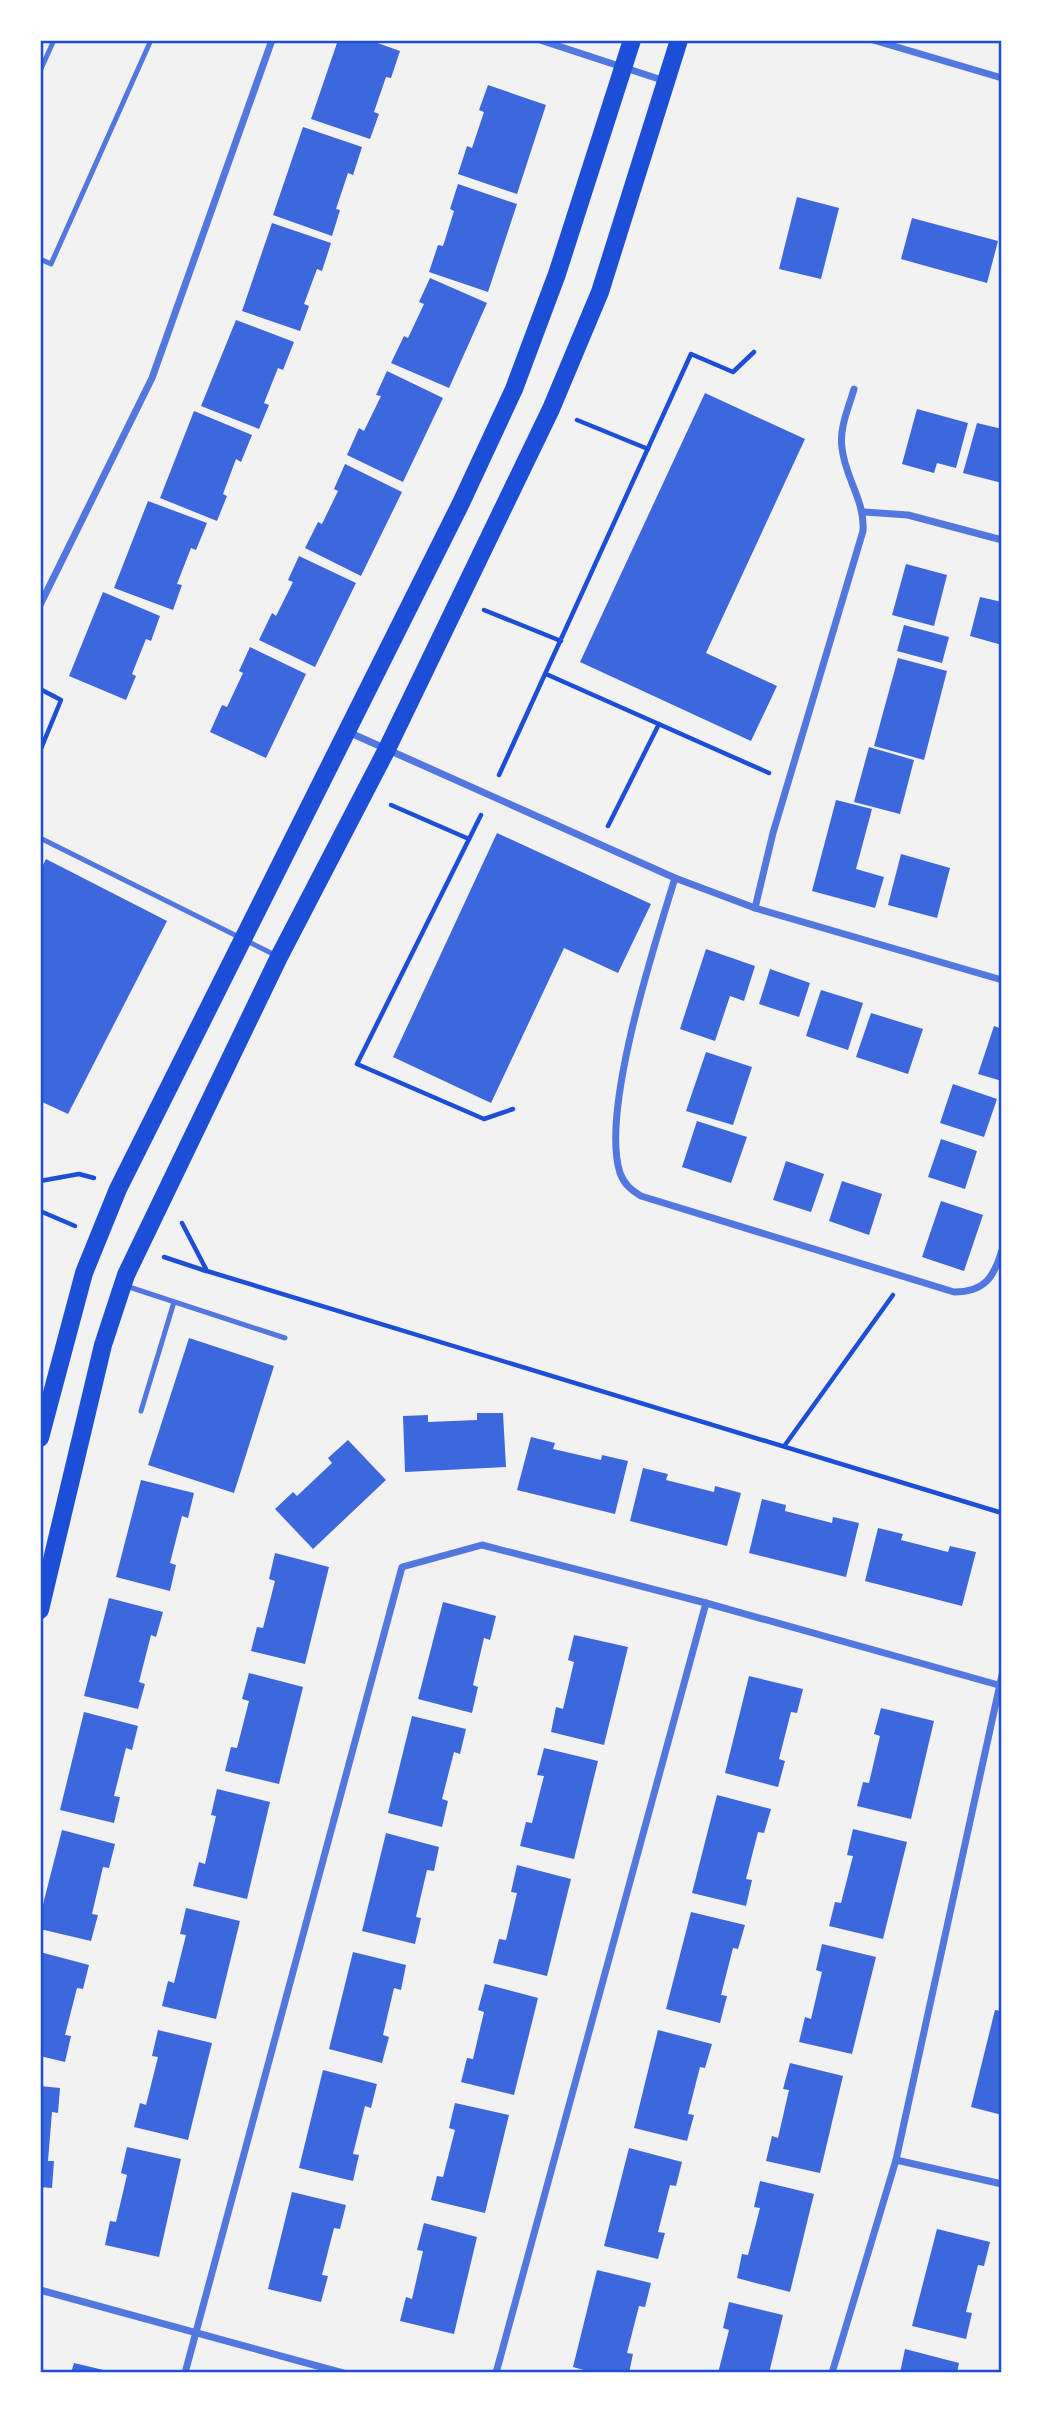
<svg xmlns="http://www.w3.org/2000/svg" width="1042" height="2413" font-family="'Archivo Narrow',sans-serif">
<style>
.building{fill:#3d67dc}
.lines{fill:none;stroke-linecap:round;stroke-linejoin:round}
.path{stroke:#1d4ed8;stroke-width:4.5}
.service{stroke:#5277de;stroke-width:5}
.minor{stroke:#5277de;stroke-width:7}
.primary{stroke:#1d4ed8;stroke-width:18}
.neatline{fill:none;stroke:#1d4ed8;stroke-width:2.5}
</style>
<rect width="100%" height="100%" fill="#f2f2f2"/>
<g class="building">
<polygon points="338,40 369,40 400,51 391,78 386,77 374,112 379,114 370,139 311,119"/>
<polygon points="488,85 546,105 517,194 458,174 467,146 472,148 484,112 479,110"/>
<polygon points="303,127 362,147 353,175 348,173 336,209 340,210 332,236 273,215"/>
<polygon points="458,184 517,204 488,292 429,272 438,245 443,246 454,211 450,209"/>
<polygon points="797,197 839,208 821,279 779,269"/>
<polygon points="912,218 998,241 987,283 901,259"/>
<polygon points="272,223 331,243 322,271 317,269 304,304 309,306 300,331 242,311"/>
<polygon points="430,278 487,303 449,388 391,363 404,336 408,338 424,304 419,302"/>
<polygon points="236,320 294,342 283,370 278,368 264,403 269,405 259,429 201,406"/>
<polygon points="387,371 443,398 403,482 347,455 359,428 364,431 381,396 376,395"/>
<polygon points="705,393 805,439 706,653 777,686 751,741 580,662"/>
<polygon points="917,409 968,423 956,468 937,463 934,473 902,464"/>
<polygon points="194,411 252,435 241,462 236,459 223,494 227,496 217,521 160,498"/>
<polygon points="977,423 1002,429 1002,483 963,473"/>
<polygon points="345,464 402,492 361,576 305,548 318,522 322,524 338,491 334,489"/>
<polygon points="148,501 207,523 196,550 191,548 177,584 182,585 173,610 114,588"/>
<polygon points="299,556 356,583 315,667 259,640 272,613 276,616 293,582 288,580"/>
<polygon points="906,564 947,575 934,626 892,615"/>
<polygon points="103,592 160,616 151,641 146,639 132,674 136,676 126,700 69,676"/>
<polygon points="980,597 1002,602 1002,645 970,636"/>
<polygon points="904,625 949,637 942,663 897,651"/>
<polygon points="250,647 306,674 266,758 210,732 222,705 227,707 243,673 239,671"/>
<polygon points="898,658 947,671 924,760 874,746"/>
<polygon points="869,747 914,760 900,814 854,802"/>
<polygon points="836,800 872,809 856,869 884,877 875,908 812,891"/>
<polygon points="497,833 651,904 618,973 564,948 491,1103 393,1057"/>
<polygon points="901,854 950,868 937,918 888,905"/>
<polygon points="46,859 167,921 68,1114 40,1101 40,871"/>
<polygon points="706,949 755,966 744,1001 730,996 715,1041 680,1029"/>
<polygon points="770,969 810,983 799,1017 759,1004"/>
<polygon points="821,990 863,1003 848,1050 806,1036"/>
<polygon points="871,1013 923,1029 908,1074 856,1057"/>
<polygon points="994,1026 1002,1029 1002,1081 978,1074"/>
<polygon points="706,1052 752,1067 733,1125 686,1111"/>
<polygon points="953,1084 997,1099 984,1137 940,1123"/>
<polygon points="697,1121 747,1137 731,1183 682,1167"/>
<polygon points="941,1139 977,1151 965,1189 928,1177"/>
<polygon points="786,1161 824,1174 811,1212 773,1200"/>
<polygon points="842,1181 882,1194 869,1235 829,1221"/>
<polygon points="941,1201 983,1215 964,1271 922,1257"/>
<polygon points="189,1338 274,1366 234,1493 148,1465"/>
<polygon points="477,1413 503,1413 506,1467 405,1472 403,1416 428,1415 428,1422 477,1420"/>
<polygon points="531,1437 555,1443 553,1449 601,1460 602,1455 628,1461 615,1514 517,1490"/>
<polygon points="348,1440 386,1480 313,1549 275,1509 293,1492 297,1496 332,1463 328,1458"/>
<polygon points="643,1468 668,1474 666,1480 714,1492 715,1486 741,1493 727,1546 630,1521"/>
<polygon points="141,1480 194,1493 188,1518 182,1516 170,1563 176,1565 170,1591 116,1577"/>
<polygon points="762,1499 786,1505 785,1511 832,1523 833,1517 859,1523 846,1577 749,1553"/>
<polygon points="878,1528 903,1534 901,1540 948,1552 950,1546 976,1552 962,1606 865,1581"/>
<polygon points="275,1553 329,1567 305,1664 251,1651 257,1627 263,1628 275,1581 269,1579"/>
<polygon points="109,1598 163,1612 156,1637 151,1635 139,1682 145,1684 138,1709 84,1696"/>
<polygon points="443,1602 496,1616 490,1640 484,1638 473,1685 478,1687 472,1713 418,1699"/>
<polygon points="574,1635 628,1647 604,1745 551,1732 556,1707 563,1709 574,1662 568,1660"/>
<polygon points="249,1673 303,1687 279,1784 225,1771 231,1747 237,1748 249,1701 242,1699"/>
<polygon points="749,1676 803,1689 797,1713 791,1712 779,1759 785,1761 778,1787 725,1773"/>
<polygon points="881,1708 934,1721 911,1819 857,1806 863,1782 869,1783 880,1736 874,1734"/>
<polygon points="84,1712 138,1726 132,1750 126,1748 114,1796 120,1797 114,1823 60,1810"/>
<polygon points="412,1716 466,1729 460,1754 454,1752 442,1799 448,1801 442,1827 388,1813"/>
<polygon points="544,1748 598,1761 574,1859 520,1846 526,1822 532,1823 544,1776 537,1775"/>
<polygon points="217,1789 270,1802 247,1899 193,1886 199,1862 205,1864 216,1816 211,1815"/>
<polygon points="717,1795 771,1809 764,1833 758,1832 746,1879 752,1880 746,1906 692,1893"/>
<polygon points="853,1829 907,1842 883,1939 829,1926 835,1902 841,1903 853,1856 847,1855"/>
<polygon points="62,1830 115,1844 109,1868 103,1867 92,1914 98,1915 91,1941 40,1929 40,1916"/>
<polygon points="386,1833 439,1847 434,1871 427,1870 416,1917 421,1918 415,1944 362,1931"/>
<polygon points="517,1865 571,1879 547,1976 493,1963 499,1939 506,1940 517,1893 511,1892"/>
<polygon points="186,1908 240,1921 216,2019 162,2006 168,1981 174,1983 186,1935 180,1934"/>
<polygon points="691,1912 745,1925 738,1949 733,1948 721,1995 727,1996 720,2023 666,2009"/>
<polygon points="822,1944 876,1957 852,2054 799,2042 805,2017 811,2019 822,1972 816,1970"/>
<polygon points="40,1952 89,1965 83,1989 77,1988 65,2035 71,2036 65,2062 40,2056"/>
<polygon points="353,1952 406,1965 401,1990 394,1988 383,2035 389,2037 382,2063 329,2049"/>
<polygon points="485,1984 538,1998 514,2095 461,2082 467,2058 473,2059 484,2012 478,2010"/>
<polygon points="995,2010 1002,2011 1002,2115 971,2107"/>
<polygon points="158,2030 212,2043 188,2140 134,2127 140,2103 146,2105 158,2057 152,2056"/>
<polygon points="658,2030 712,2044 705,2068 700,2067 688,2114 694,2115 687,2141 634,2128"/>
<polygon points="790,2063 843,2076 820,2173 766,2161 772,2136 778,2138 789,2090 783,2089"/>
<polygon points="323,2070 377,2084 371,2108 365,2106 353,2154 359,2155 353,2181 299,2168"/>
<polygon points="40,2086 60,2088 58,2113 52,2112 48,2161 54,2161 52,2188 40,2187"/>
<polygon points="455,2103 509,2115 485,2213 431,2200 437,2176 443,2177 455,2130 449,2128"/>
<polygon points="127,2147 181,2159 159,2257 105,2245 110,2221 116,2222 127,2175 121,2173"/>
<polygon points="629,2148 682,2162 676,2186 670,2185 658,2232 665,2233 658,2259 604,2246"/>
<polygon points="760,2181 814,2194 790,2292 737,2278 742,2254 748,2255 760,2208 754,2207"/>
<polygon points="292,2192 346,2205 340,2229 334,2228 322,2275 328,2276 321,2302 268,2289"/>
<polygon points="424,2223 477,2237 454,2334 400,2321 406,2297 412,2299 423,2251 417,2250"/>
<polygon points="937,2229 990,2242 984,2266 978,2265 966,2312 972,2313 966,2339 912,2326"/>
<polygon points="597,2270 651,2283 645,2307 639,2306 627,2353 633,2354 629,2373 595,2373 573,2367"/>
<polygon points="729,2302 783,2315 769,2373 718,2373 729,2330 723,2328"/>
<polygon points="905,2349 959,2363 957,2373 900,2373"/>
<polygon points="74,2363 112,2372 112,2373 71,2373"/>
</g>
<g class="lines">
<g class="path">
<polyline points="577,420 648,449"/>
<polyline points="484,610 561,641"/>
<polyline points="546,674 769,773"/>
<polyline points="40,689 61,700 40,751"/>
<polyline points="499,775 691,354 733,372 754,352"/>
<polyline points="391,805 469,839"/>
<polyline points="481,815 357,1064 484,1119 513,1109"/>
<polyline points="608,826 659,724"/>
<polyline points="40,1181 79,1174 94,1178"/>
<polyline points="40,1211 75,1226"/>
<polyline points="182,1223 207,1271 1002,1513"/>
<polyline points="164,1257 206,1271"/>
<polyline points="785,1445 893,1295"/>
</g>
<g class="service">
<polyline points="40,71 54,40"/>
<polyline points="40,259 51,264 151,40"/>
<polyline points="40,838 275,955"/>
<polyline points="126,1286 285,1338"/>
<polyline points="141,1411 174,1302"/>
</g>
<g class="minor">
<polyline points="540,40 665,81"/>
<polyline points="873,40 1002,78"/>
<polyline points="864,512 908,515 1002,540"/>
<polyline points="40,605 152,378 272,40"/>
<polyline points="346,731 675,878 755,908 1002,980"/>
<path d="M675,878C655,944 600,1111 620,1173C624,1184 631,1190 641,1196L954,1292C985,1292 994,1277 1002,1250"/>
<path d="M755,908L773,833L863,531C865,500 845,478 842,448C839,428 849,407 854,389"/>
<polyline points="896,2160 1002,2184"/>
<polyline points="40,2290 343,2373"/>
<polyline points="185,2373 402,1567 482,1545 706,1603 1002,1686"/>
<polyline points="496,2373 706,1603"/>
<polyline points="832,2373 896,2160 1002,1675"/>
</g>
<g class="primary">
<polyline points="40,1438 84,1273 118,1189 461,503 514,389 557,274 632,40"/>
<polyline points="40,1610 103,1345 126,1275 279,957 386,751 551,409 600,292 679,40"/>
</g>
</g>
<rect width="1042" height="2413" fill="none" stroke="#ffffff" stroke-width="84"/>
<rect x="42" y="42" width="958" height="2329" class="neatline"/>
</svg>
